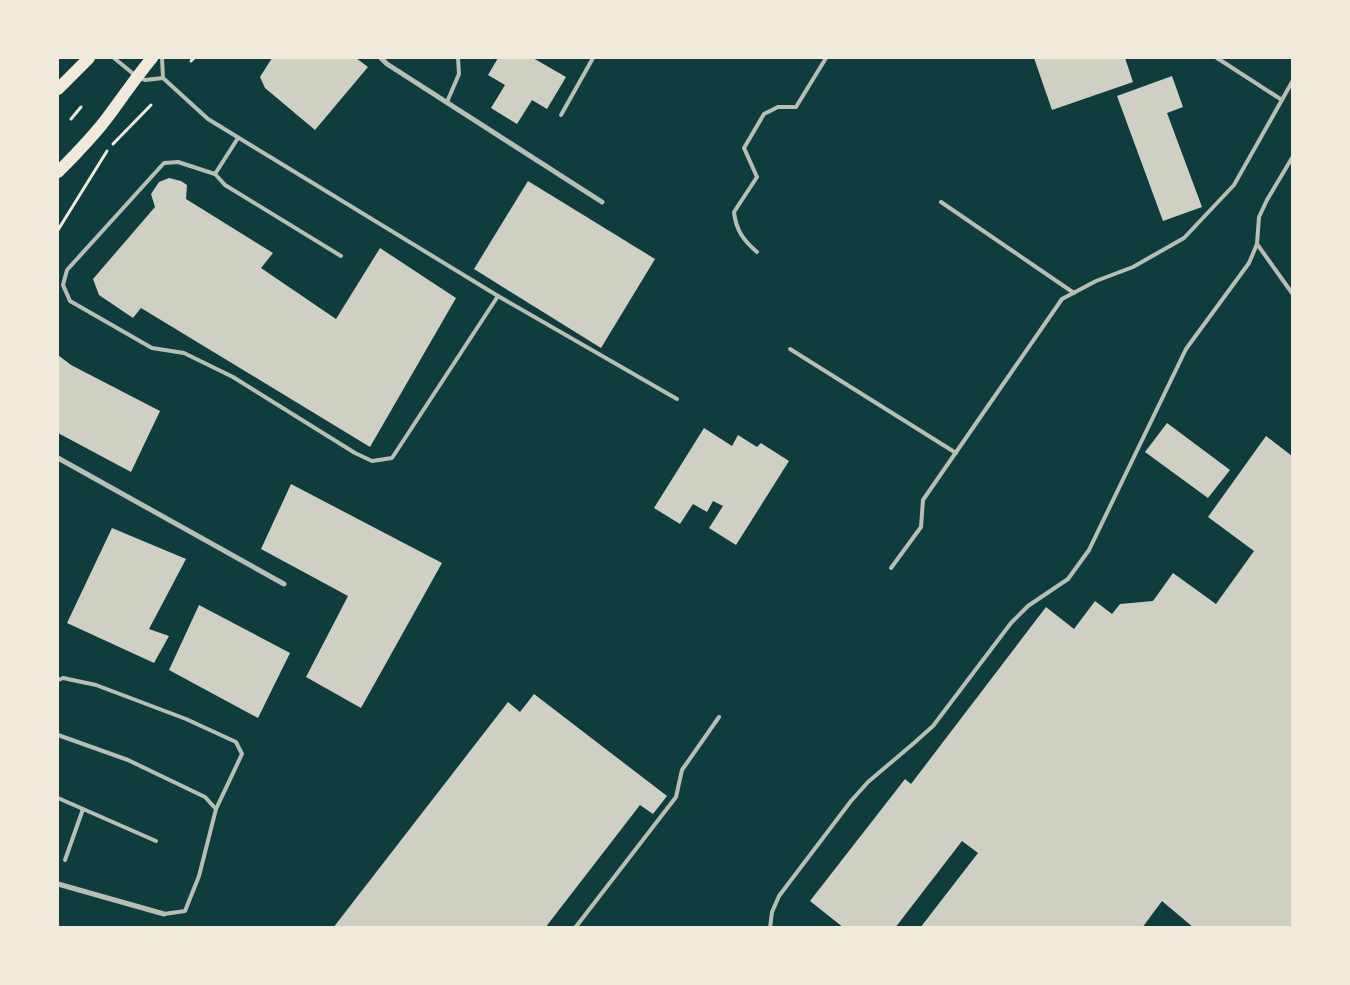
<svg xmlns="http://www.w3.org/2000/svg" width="1350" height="985" font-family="'Source Sans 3',sans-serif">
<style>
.building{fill:#cfcfc3}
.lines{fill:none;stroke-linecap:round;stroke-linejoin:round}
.path{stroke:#f1e9da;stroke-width:3}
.service{stroke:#b8beb3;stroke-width:4}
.minor{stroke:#b8beb3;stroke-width:5}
.primary{stroke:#f1e9da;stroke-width:12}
</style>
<rect width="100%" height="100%" fill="#0f3d3e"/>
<g class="building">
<polygon points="272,58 356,58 368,67 315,130 265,88 260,77"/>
<polygon points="498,58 533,58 566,77 547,109 532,100 517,124 491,108 505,85 488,75"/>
<polygon points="1034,58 1125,58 1133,82 1052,110"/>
<polygon points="1172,76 1183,107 1167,113 1202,207 1163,221 1117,96"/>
<polygon points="169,178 181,181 187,185 186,199 273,253 261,268 336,319 380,248 456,298 370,447 141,308 133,318 99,295 93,279 155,207 151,194 159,182"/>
<polygon points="528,181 655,259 601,348 474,269"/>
<polygon points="58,355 71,365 160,411 131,472 58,433"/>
<polygon points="1167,423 1230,470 1208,498 1145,452"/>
<polygon points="704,428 732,446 738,435 757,447 761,443 789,461 736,545 709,528 723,506 713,501 707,512 693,504 680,524 654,508"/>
<polygon points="1266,436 1292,456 1292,928 1194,928 1162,901 1142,928 920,928 978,853 962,841 895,928 844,928 810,901 905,779 911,784 1046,607 1074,629 1095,601 1112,614 1120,604 1153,601 1173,573 1216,604 1254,551 1208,517"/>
<polygon points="291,484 442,563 361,708 306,677 348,596 261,549"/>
<polygon points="112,528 186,559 149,629 169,636 154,663 67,623"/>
<polygon points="199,605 290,653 258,718 169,670"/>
<polygon points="534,694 667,796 653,814 640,805 545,928 333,928 508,702 520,712"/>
</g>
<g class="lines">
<g class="path">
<polyline points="191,61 194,58"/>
<polyline points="71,119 81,107"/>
<polyline points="113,144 151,105"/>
<polyline points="58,230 107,151"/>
</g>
<g class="service">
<polyline points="114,58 136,76 145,80 163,78 208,119 498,296"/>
<polyline points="162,58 163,78"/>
<polyline points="1217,58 1282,100"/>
<polyline points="447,102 459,74 458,58"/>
<polyline points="561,115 593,58"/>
<polyline points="238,138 215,174 225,185 341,256"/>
<polyline points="215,174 178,162 164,163 67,270 63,285 70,301 152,348 184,353 233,377 355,453 372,461 392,458 498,296 677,399"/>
<polyline points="941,202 1074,293"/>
<polyline points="1257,244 1292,293"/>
<path d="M757,252C743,240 736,230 734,212L757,177L744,148L764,114L778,107H796L826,58"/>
<polyline points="790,349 956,453"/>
<polyline points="891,568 921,527 923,500 1062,299 1096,281 1133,267 1184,238 1234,185 1292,82"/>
<polyline points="58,680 63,678 96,685 186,719 236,742 242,754 216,809 199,876 185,911 164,914"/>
<polyline points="58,735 128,760 205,797 216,809"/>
<polyline points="58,798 156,841"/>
<polyline points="65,860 83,809"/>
<polyline points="575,928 676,797 682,770 719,717"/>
<polyline points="770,928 772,912 779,896 851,801 868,782 914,743 933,726 1011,623 1028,606 1068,579 1089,550 1186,349 1249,263 1257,244 1259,217 1267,200 1292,158"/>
</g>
<g class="minor">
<polyline points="381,58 387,64 602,202"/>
<polyline points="58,458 284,584"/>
<polyline points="58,884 164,914"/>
</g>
<g class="primary">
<polyline points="58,89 89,58"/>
<path d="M58,172C76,154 95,135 110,114C124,95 137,76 152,58"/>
</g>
</g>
<rect width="1350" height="985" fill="none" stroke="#f1e9da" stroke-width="118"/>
</svg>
